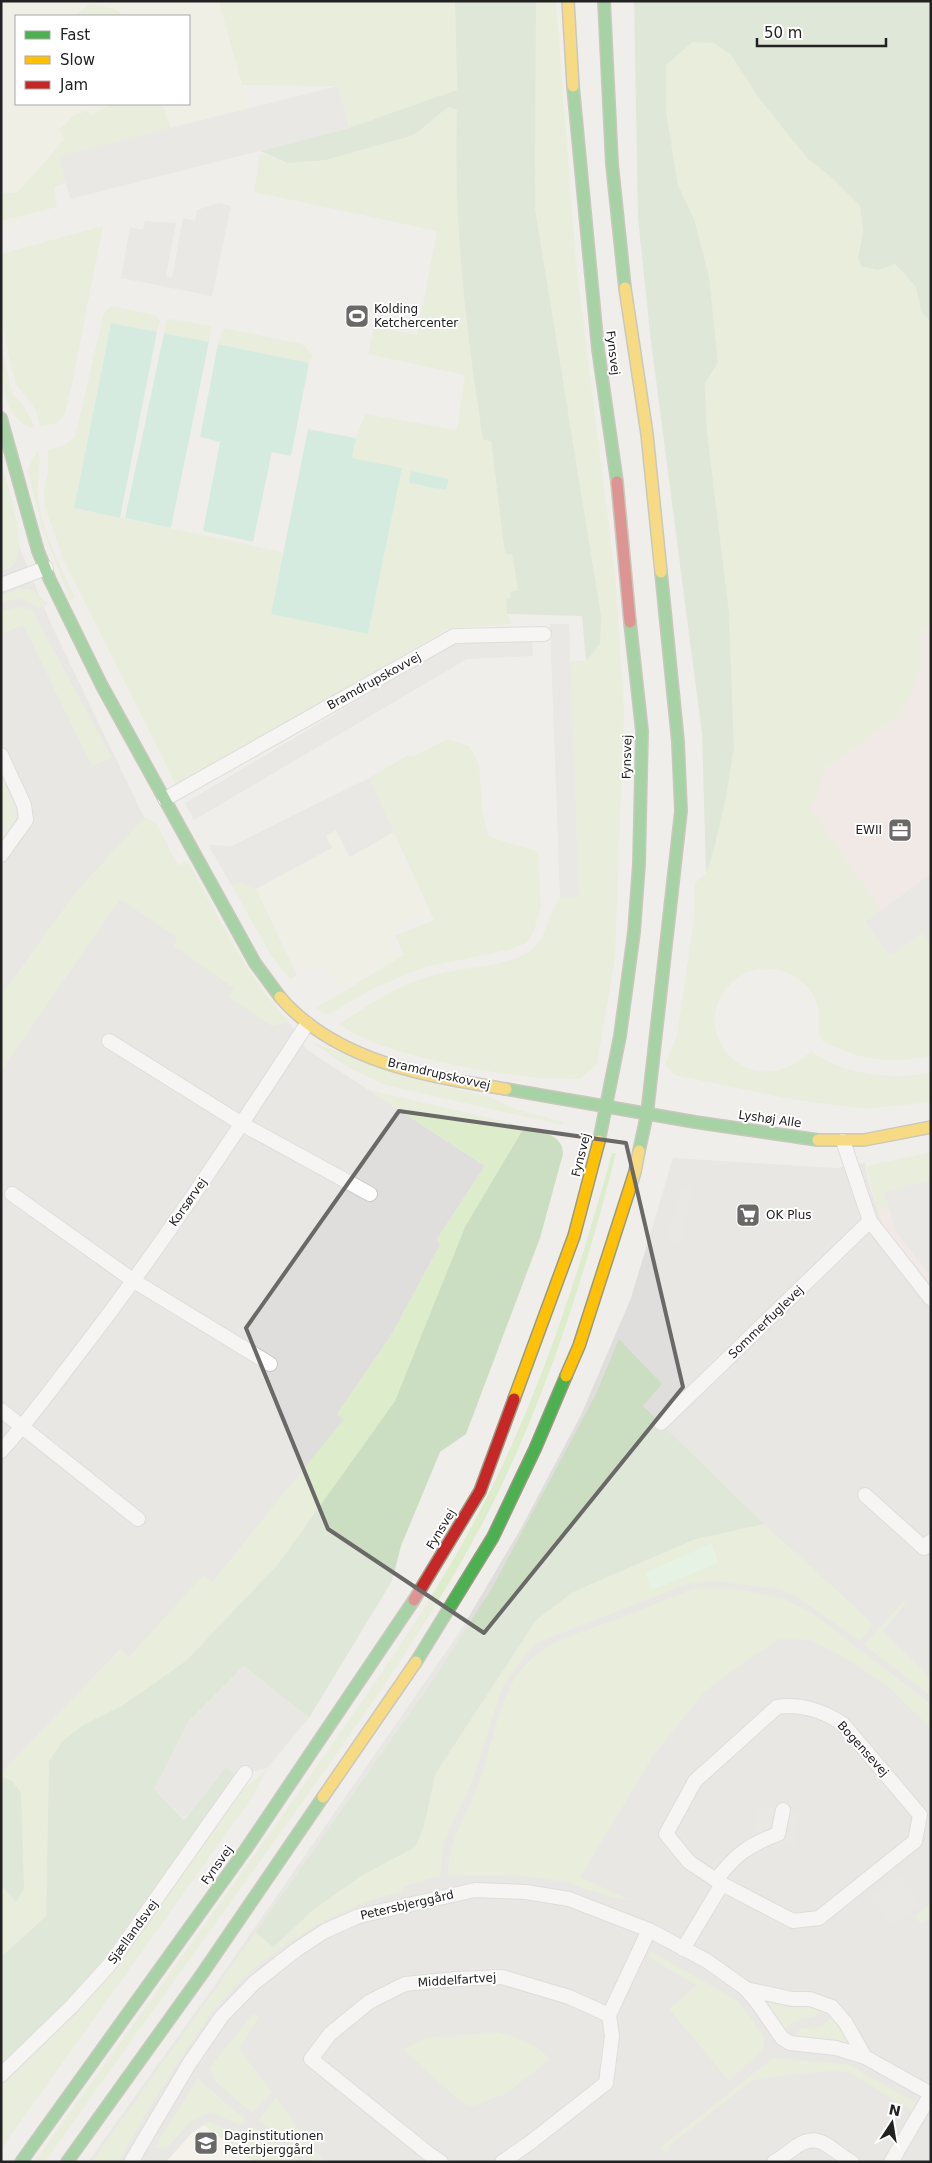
<svg xmlns="http://www.w3.org/2000/svg" width="932" height="2163" font-family="'DejaVu Sans',sans-serif">
<style>
.residential{fill:#dfdedc}
.commercial{fill:#f1e3e1}
.education{fill:#f8f7e8}
.farmland{fill:#efefdf;fill-rule:evenodd}
.grass{fill:#ddeccb}
.forest{fill:#cbdec1}
.park{fill:#daf5da}
.pitch{fill:#b7e6d2}
.parking{fill:#e0dfde}
.lines{fill:none;stroke-linecap:round;stroke-linejoin:round}
.street-casing{stroke:#c9c8c7;stroke-width:16}
.fast-casing{stroke:#999a82;stroke-width:14}
.slow-casing{stroke:#999a82;stroke-width:14}
.jam-casing{stroke:#999a82;stroke-width:14}
.street{stroke:#fdfcfc;stroke-width:14}
.fast{stroke:#4caf50;stroke-width:11}
.slow{stroke:#ffc107;stroke-width:11}
.jam{stroke:#c62828;stroke-width:11}
.marked{fill:none;stroke:#6a6968;stroke-width:4;stroke-linejoin:round}
.labels{text-anchor:middle;dominant-baseline:central;stroke-width:4;stroke-linejoin:round;paint-order:stroke}
.poi-label{font-size:12px;fill:#222;stroke:#fff;text-anchor:start}
.street-label{font-size:12px;fill:#222;stroke:#fff}
</style>
<rect width="100%" height="100%" fill="#f0eeeb"/>
<g class="residential">
<polygon points="1,478 16,539 51,624 144,817 156,823 178,866 267,999 289,1022 306,1049 485,1166 437,1239 440,1245 392,1334 338,1413 345,1419 212,1583 203,1576 129,1658 120,1650 1,1773"/>
<polygon points="673,1158 836,1168 865,1163 869,1184 883,1225 931,1285 931,2162 88,2162 217,1982 459,1633 520,1530 581,1415 631,1298"/>
<polygon points="244,1666 309,1718 267,1768 236,1776 226,1768 184,1819 153,1788 188,1722"/>
</g>
<g class="commercial">
<polygon points="931,441 931,1006 772,780"/>
<polygon points="931,1174 931,1285 883,1225 870,1184"/>
</g>
<polygon class="education" points="204,2125 254,2162 166,2162 192,2133"/>
<g class="farmland">
<path d="M1,1H219L242,85L251,108L59,156L54,187L57,207L1,230ZM16,16H189V104H16Z"/>
<polygon points="336,830 350,857 394,832 399,855 408,873 417,882 418,891 428,910 401,924 390,936 400,957 340,989 328,968 299,972 256,889 332,849 326,836"/>
</g>
<g class="grass">
<polygon points="219,1 455,1 457,90 417,107 349,128 338,86 242,85"/>
<path d="M536,1H556L576,264L616,583L624,713L615,958L597,1064L580,1079C561,1078 541,1079 522,1076C474,1070 376,1053 339,1024C368,1006 397,985 431,976C456,968 507,967 528,952C550,937 545,917 560,898L579,897L570,661H586L601,615L535,208Z"/>
<polygon points="90,4 115,9 123,16 75,16"/>
<path d="M693,42L714,43L731,55L761,101L807,158L831,177L860,206L863,233L858,257L878,270L894,264L916,287L921,312L931,322V624L920,632L919,674L909,698L895,718L825,768L816,799L808,805L881,910L865,922L890,956L923,933L931,944V1056C898,1063 868,1062 838,1048C834,1046 827,1045 824,1042C815,1035 820,1023 819,1014C817,984 786,965 759,969C746,971 736,978 727,988C687,1035 753,1107 811,1051C845,1076 891,1079 931,1073V1102L865,1109L790,1099L674,1075L665,1065L677,1035L694,919L695,883L706,873L712,857L725,803L734,748L729,612L707,431L705,384L718,362L709,276L694,219L678,186L666,111V65Z"/>
<polygon points="110,104 162,104 171,128 59,156 66,183 54,187 57,207 4,220 1,223 1,193 17,193 64,140 60,129 75,115 87,111 92,116"/>
<path d="M448,107L457,110C453,221 466,331 483,440L491,441L505,554L512,553L518,591L511,598H506L507,614L512,624L449,628L177,787L64,561L45,507L44,491L48,472V450L63,446L75,437L104,312L112,306L157,316L160,320L157,332L111,323L74,508L283,552L271,614L368,633L402,469L352,458L356,438L365,414L457,430L465,375L368,354L374,327L417,335L437,231L254,192L260,153L287,163L414,135Z"/>
<polygon points="103,226 71,389 64,416 56,423 40,426 35,409 16,384 9,358 1,313 1,254"/>
<polygon points="169,319 211,326 209,342 164,333 166,321"/>
<polygon points="224,328 302,344 313,356 309,363 218,344"/>
<path d="M1,344L12,393L23,405L31,419L34,428C0,421 1,371 1,344Z"/>
<path d="M38,451C42,467 36,481 38,497C41,532 61,566 75,598L70,600L43,530L34,496L28,470L32,460Z"/>
<path d="M1,461C7,484 26,539 16,561C13,567 7,569 1,572Z"/>
<path d="M20,588L33,590L48,604L38,609C26,598 17,597 1,603V596Z"/>
<polygon points="18,607 32,610 112,758 92,766 23,625 1,634 1,611"/>
<path d="M447,739L469,746L479,763L482,808L488,835C505,844 519,844 538,852L541,906L534,931L526,943L512,949L425,967L372,989L328,1015L316,1008L404,955L395,936L434,920L369,778L408,755L414,756Z"/>
<polygon points="1,773 16,807 18,817 1,841"/>
<path d="M145,817L156,823L178,866L187,860C218,916 245,975 289,1022L272,1026L229,997L234,988L174,946L177,937L120,899L1,1071V996L76,892Z"/>
<polygon points="240,882 256,889 297,975 290,979 271,955 232,886"/>
<polygon points="312,1042 405,1077 490,1097 515,1109 564,1122 562,1125 385,1085 349,1068"/>
<polygon points="369,1090 515,1124 522,1131 465,1227 395,1401 279,1563 186,1661 123,1705 81,1726 49,1761 46,1916 1,1957 1,1773 121,1649 129,1657 203,1575 212,1582 344,1419 337,1414 392,1334 440,1245 437,1239 485,1166"/>
<polygon points="931,1152 931,1180 884,1192 889,1209 878,1208 866,1166"/>
<path d="M612,1153H616C585,1277 541,1414 480,1528C421,1638 347,1740 274,1842C198,1948 121,2055 45,2162H34C123,2039 211,1916 298,1793C368,1693 440,1594 493,1485C545,1379 581,1266 612,1153Z"/>
<path d="M764,1524L873,1624L860,1641L794,1595L779,1589L717,1581L687,1584L536,1643L525,1654L502,1688L472,1782L443,1843L440,1876L404,1886L403,1891C391,1895 378,1897 366,1902C312,1923 252,1962 216,2008C198,2031 182,2055 167,2080C150,2106 133,2134 119,2162H92L256,1932L274,1947L314,1909L361,1876L415,1847L424,1826L435,1774L536,1620L573,1592L695,1539Z"/>
<path d="M697,1588H730L782,1598L812,1613L931,1704V1728L890,1688L848,1659L810,1640L780,1639L748,1659L705,1691L653,1756L580,1877L630,1900C608,1898 588,1889 567,1883C528,1874 488,1875 448,1876C448,1839 468,1814 480,1780C491,1749 498,1704 516,1677C540,1640 585,1632 623,1617C648,1608 672,1596 697,1588Z"/>
<polygon points="904,1601 906,1603 883,1631 931,1678 931,1696 864,1645"/>
<polygon points="268,1768 253,1796 1,2149 1,2084 44,2042 144,1927 243,1790"/>
<polygon points="931,1904 931,1916 921,1924 915,1916"/>
<polygon points="650,1951 738,2001 765,2039 763,2049 729,2081 669,2009 697,1985 648,1957"/>
<polygon points="768,2001 812,2006 824,2009 815,2016 795,2021 783,2030 774,2018"/>
<polygon points="253,2014 259,2017 239,2049 272,2092 252,2113 215,2081 213,2074 209,2069"/>
<polygon points="834,2016 840,2022 849,2044 792,2037 800,2029 821,2027"/>
<path d="M498,2032C519,2038 535,2044 550,2059L505,2094L472,2106L461,2102L404,2050L424,2038Z"/>
<polygon points="773,2058 847,2064 918,2104 913,2111 848,2072 826,2071 752,2080 670,2145 667,2154 661,2147"/>
<polygon points="198,2078 236,2112 244,2117 245,2122 243,2124 237,2124 211,2112 191,2121 167,2148 160,2149 155,2147"/>
<polygon points="276,2097 311,2147 325,2162 313,2162 259,2120"/>
<path d="M207,2122C220,2124 231,2132 244,2135L254,2127L301,2162H254L204,2125Z"/>
</g>
<g class="forest">
<path d="M455,1H536L535,208L601,615L600,644L586,661L582,616L507,614L506,598H511L510,592L518,590L512,554H505L491,441L483,440C466,331 453,221 457,110L448,107L414,135L325,160L287,163L260,151L349,128L457,90Z"/>
<polygon points="634,1 931,1 931,322 921,312 916,287 895,264 878,270 861,266 858,257 863,233 860,206 831,177 807,158 761,101 731,55 714,43 693,42 666,65 666,111 678,185 694,219 709,276 718,362 705,384 707,431 729,612 734,748 725,803 712,857 706,873 702,734 650,334 638,218"/>
<path d="M522,1131C533,1130 553,1132 560,1143C562,1146 563,1151 563,1154L540,1238L466,1434L440,1452L401,1546L392,1581L309,1718L244,1666L188,1722L154,1789L184,1820L226,1767L236,1776L100,1964L81,1987L1,2066V1957L46,1916L49,1761L63,1741L81,1726L123,1705L186,1661L279,1563L395,1401L465,1227Z"/>
<polygon points="619,1339 662,1384 643,1406 764,1524 695,1539 573,1592 536,1620 435,1774 424,1826 415,1847 361,1876 314,1909 273,1947 256,1932 433,1680 492,1588 595,1396"/>
<polygon points="1,1776 12,1781 21,1793 24,1889 16,1902 1,1885"/>
</g>
<polygon class="park" points="712,1543 718,1563 652,1590 645,1573"/>
<g class="pitch">
<polygon points="111,323 157,332 120,518 74,508"/>
<polygon points="164,333 209,342 171,528 125,518"/>
<polygon points="218,344 309,363 291,456 272,452 253,542 203,531 220,442 200,437"/>
<polygon points="308,429 356,438 352,458 402,468 368,634 271,614"/>
<polygon points="411,471 449,479 446,490 409,483"/>
</g>
<g class="parking">
<polygon points="338,86 349,128 70,199 59,156"/>
<polygon points="219,203 231,206 212,296 121,278 130,227 143,230 145,221 176,223 166,276 172,278 183,218 195,221 197,210"/>
<polygon points="550,624 569,624 579,897 560,898"/>
<polygon points="532,639 533,656 467,659 194,820 185,803 456,642"/>
<polygon points="369,778 394,832 350,857 336,830 326,836 332,848 256,889 240,882 232,886 208,845 232,846"/>
<polygon points="931,874 931,944 923,933 890,956 865,922"/>
<polygon points="931,1180 931,1276 896,1232 884,1192"/>
<polygon points="693,1184 681,1243 666,1242 681,1186"/>
<polygon points="757,1806 799,1811 795,1847 753,1842"/>
<polygon points="899,1875 921,1905 892,1926 870,1896"/>
</g>
<g class="lines">
<g class="street-casing">
<g id="street">
<polyline points="1,585 46,568"/>
<polyline points="1,755 24,805 26,820 1,855"/>
<polyline points="165,799 454,636 544,634"/>
<polyline points="109,1041 242,1124 370,1194"/>
<polyline points="843,1141 870,1221 931,1299"/>
<polyline points="12,1194 134,1281 270,1364"/>
<polyline points="1,1410 138,1519"/>
<polyline points="661,1423 870,1221"/>
<path d="M1,1451C32,1417 58,1380 86,1344C165,1241 236,1133 307,1024"/>
<polyline points="865,1495 924,1548 931,1541"/>
<path d="M716,1880C735,1855 748,1845 778,1834L783,1810"/>
<path d="M683,1949L722,1884L793,1921L819,1918L915,1841L920,1815L843,1724C824,1711 800,1703 777,1707L695,1781L666,1834L689,1862L722,1884"/>
<polyline points="746,1989 792,1999 810,1999 832,2007 845,2022 865,2057"/>
<polyline points="1,2075 72,2006 110,1964 245,1773"/>
<polyline points="131,2162 189,2064 222,2016 254,1983 296,1950 325,1931 359,1916 475,1890 526,1892 569,1899 649,1930 707,1961 745,1988 757,2002 782,2038 790,2043 836,2048 865,2057 931,2094"/>
<polyline points="441,2162 429,2154 311,2059 330,2034 369,2002 405,1984 456,1979 502,1977 569,1997 609,2015"/>
<polyline points="502,2162 531,2142 606,2083 612,2036 609,2015 649,1930"/>
<path d="M774,2162C782,2158 789,2151 797,2146C821,2130 832,2152 852,2162"/>
<polyline points="891,2162 931,2094"/>
</g>
</g>
<g class="fast-casing">
<g id="fast">
<polyline points="604,1 612,164 625,288"/>
<polyline points="573,86 598,349 617,482"/>
<polyline points="1,418 38,551 50,580 102,686 255,963 280,997"/>
<polyline points="506,1089 695,1122 818,1140"/>
<polyline points="599,1141 620,1036 634,932 639,864 642,731 630,622"/>
<polyline points="639,1151 647,1114 681,811 678,742 661,572"/>
<polyline points="416,1662 493,1537 535,1449 566,1376"/>
<polyline points="21,2162 246,1849 414,1600"/>
<polyline points="67,2162 202,1974 323,1797"/>
</g>
</g>
<g class="slow-casing">
<g id="slow">
<polyline points="568,1 573,86"/>
<polyline points="625,288 647,434 661,572"/>
<path d="M280,997C336,1062 426,1076 506,1089"/>
<polyline points="818,1140 864,1140 931,1127"/>
<polyline points="566,1376 579,1346 635,1172 639,1151"/>
<polyline points="514,1399 574,1236 599,1141"/>
<polyline points="323,1797 416,1662"/>
</g>
</g>
<g class="jam-casing">
<g id="jam">
<polyline points="617,482 630,622"/>
<polyline points="414,1600 480,1491 514,1399"/>
</g>
</g>
<use href="#street" class="street"/>
<use href="#fast" class="fast"/>
<use href="#slow" class="slow"/>
<use href="#jam" class="jam"/>
</g>
<path d="M0 0H932V2163H0ZM399,1111L626,1143L683,1387L484,1633L328,1529L246,1328Z" fill="#f0eeeb" fill-opacity=".55" fill-rule="evenodd"/>
<path class="marked" d="M399,1111L626,1143L683,1387L484,1633L328,1529L246,1328Z"/>
<defs>
<g id="stadium-square" transform="scale(1.25)"><rect x="-9" y="-9" width="18" height="18" rx="4" fill="#6a6968" stroke="#fff"/><path d="M0-5a6.5 5 0 1 0 0 10a6.5 5 0 1 0 0-10ZM-3.5-1.8h7v3.6h-7Z" fill="#fff"/></g>
<g id="office-square" transform="scale(1.25)"><rect x="-9" y="-9" width="18" height="18" rx="4" fill="#6a6968" stroke="#fff"/><path d="M-6-3h4V-5.5h4V-3h4V5H-6ZM-1-4.5V-3h2v-1.5ZM-6 0V1H6V0Z" fill="#fff"/></g>
<g id="supermarket-square" transform="scale(1.25)"><rect x="-9" y="-9" width="18" height="18" rx="4" fill="#6a6968" stroke="#fff"/><path d="M-6-5.5h2.5l.6 2H6L4.5 2H-2.5L-4.4-4H-6ZM-1.5 3.2a1.3 1.3 0 1 0 .1 0ZM3 3.2a1.3 1.3 0 1 0 .1 0Z" fill="#fff"/></g>
<g id="school-square" transform="scale(1.25)"><rect x="-9" y="-9" width="18" height="18" rx="4" fill="#6a6968" stroke="#fff"/><path d="M0-5L7-2L0 1L-7-2ZM-4 1L0 2.5L4 1V4Q0 6-4 4Z" fill="#fff"/></g>
</defs>
<g fill-rule="evenodd">
<use href="#stadium-square" x="357" y="316"/>
<use href="#office-square" x="900" y="830"/>
<use href="#supermarket-square" x="748" y="1215"/>
<use href="#school-square" x="206" y="2143"/>
</g>
<g class="labels">
<g class="poi-label">
<text x="374" y="309">Kolding<tspan x="374" dy="14">Ketchercenter</tspan></text>
<text x="882" y="830" text-anchor="end">EWII</text>
<text x="766" y="1215">OK Plus</text>
<text x="224" y="2136">Daginstitutionen<tspan x="224" dy="14">Peterbjerggård</tspan></text>
</g>
<g class="street-label">
<text transform="translate(613 353) rotate(83)">Fynsvej</text>
<text transform="translate(374 681) rotate(-29)">Bramdrupskovvej</text>
<text transform="translate(627 757) rotate(-89)">Fynsvej</text>
<text transform="translate(439 1074) rotate(13)">Bramdrupskovvej</text>
<text transform="translate(770 1119) rotate(8)">Lyshøj Alle</text>
<text transform="translate(581 1155) rotate(-76)">Fynsvej</text>
<text transform="translate(188 1202) rotate(-55)">Korsørvej</text>
<text transform="translate(766 1322) rotate(-44)">Sommerfuglevej</text>
<text transform="translate(441 1529) rotate(-59)">Fynsvej</text>
<text transform="translate(863 1749) rotate(48)">Bogensevej</text>
<text transform="translate(217 1865) rotate(-54)">Fynsvej</text>
<text transform="translate(407 1905) rotate(-13)">Petersbjerggård</text>
<text transform="translate(133 1932) rotate(-54)">Sjællandsvej</text>
<text transform="translate(457 1980) rotate(-4)">Middelfartvej</text>
</g>
</g>
<rect width="932" height="2163" fill="none" stroke="#222222" stroke-width="5"/>
<rect x="15" y="15" width="175" height="90" fill="#ffffff" stroke="#a7a7a7"/>
<rect x="25" y="31" width="25" height="8" fill="#4caf50" stroke="#a7a7a7"/>
<text x="60" y="40" font-size="15" fill="#222222">Fast</text>
<rect x="25" y="56" width="25" height="8" fill="#ffc107" stroke="#a7a7a7"/>
<text x="60" y="65" font-size="15" fill="#222222">Slow</text>
<rect x="25" y="81" width="25" height="8" fill="#c62828" stroke="#a7a7a7"/>
<text x="60" y="90" font-size="15" fill="#222222">Jam</text>
<g transform="translate(892 2123) rotate(12)" stroke="#ffffff" stroke-width="4" paint-order="stroke">
<path d="M0-4L9 19L0 12L-9 19Z" fill="#222222"/>
<text y="-8" font-size="14" font-weight="bold" text-anchor="middle" fill="#222222">N</text>
</g>
<path d="M757 38v8h129v-8" fill="none" stroke="#222222" stroke-width="2.5"/>
<text x="764" y="38" font-size="15" fill="#222222" stroke="#ffffff" stroke-width="4" paint-order="stroke">50 m</text>
</svg>
